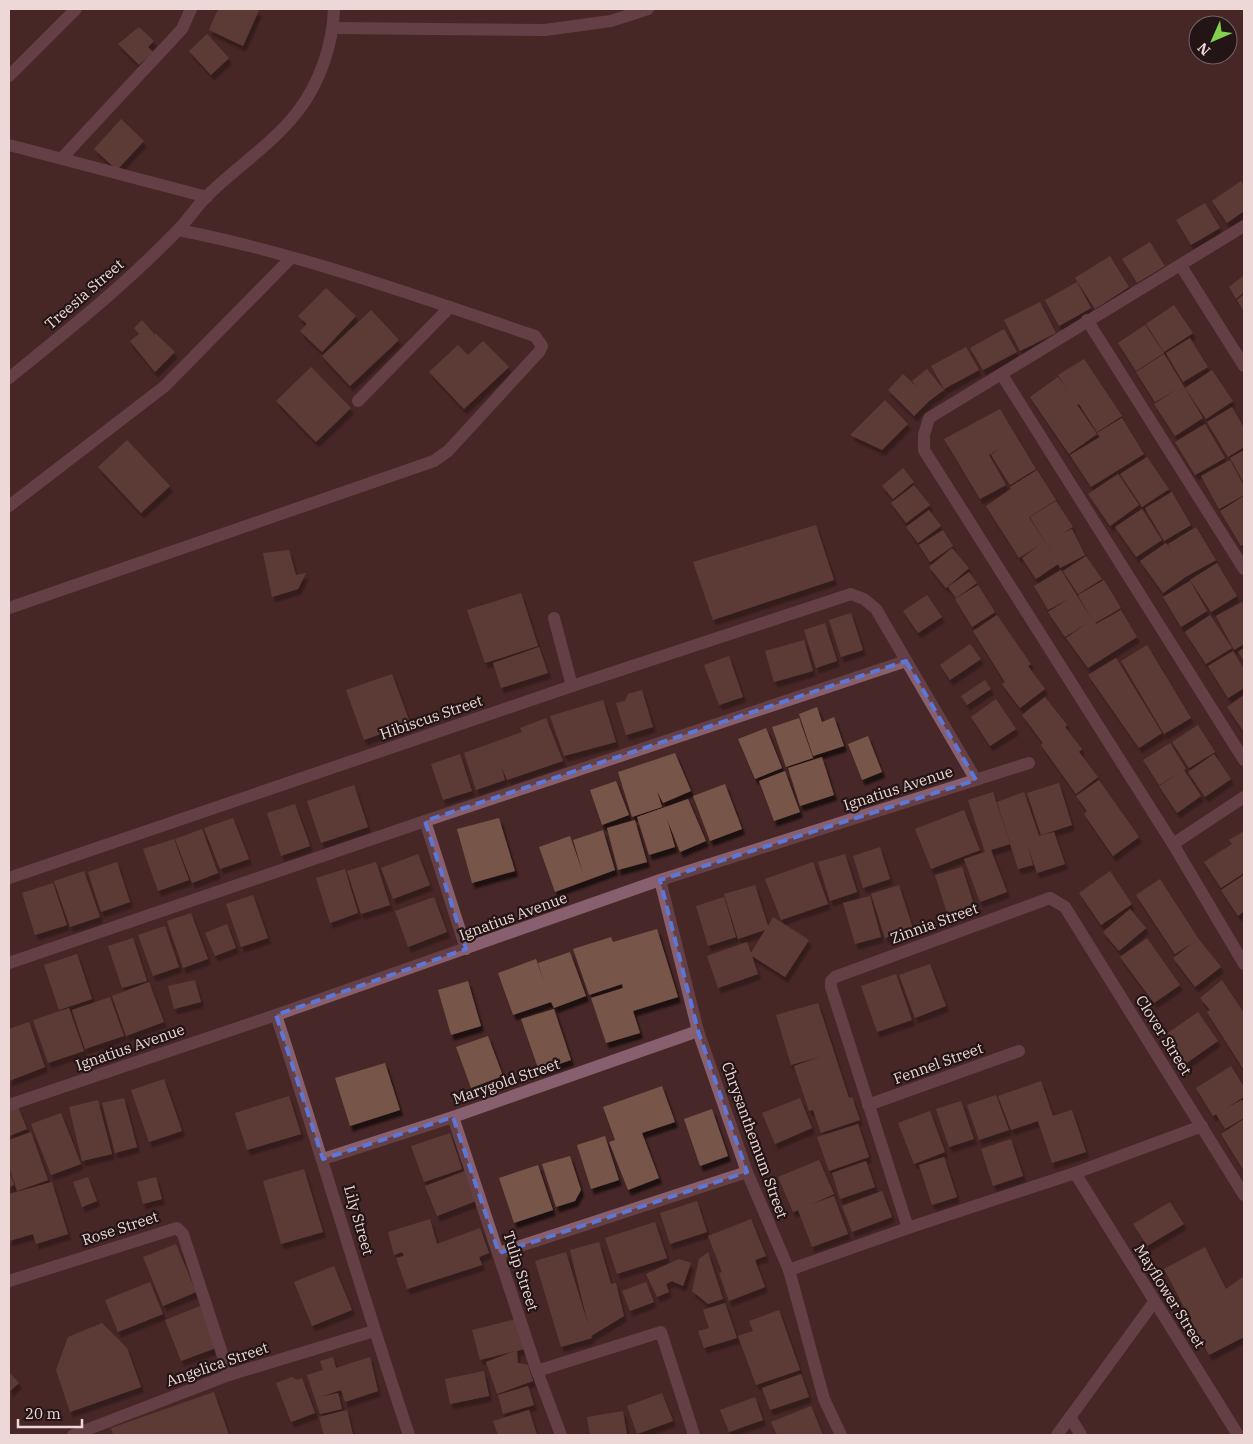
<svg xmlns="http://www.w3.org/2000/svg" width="1253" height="1444" viewBox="0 0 1253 1444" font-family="'IBM Plex Serif',serif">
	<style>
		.building { fill: #775649; filter: url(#shadow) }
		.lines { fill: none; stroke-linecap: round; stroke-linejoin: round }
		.minor { stroke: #885f6e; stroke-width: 12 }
		.marked { fill: none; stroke: #5c77d8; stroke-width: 4; stroke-dasharray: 10 6; stroke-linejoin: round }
		.labels { text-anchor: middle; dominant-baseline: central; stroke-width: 4.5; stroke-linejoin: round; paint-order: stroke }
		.street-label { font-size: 15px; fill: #eed8d7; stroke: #231515 }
	</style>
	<defs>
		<filter id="shadow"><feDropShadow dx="3" dy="5.5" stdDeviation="1" flood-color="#0009"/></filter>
	</defs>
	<rect width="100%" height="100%" fill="#472727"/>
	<g class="building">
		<polygon points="218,9 259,10 243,46 209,30"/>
		<polygon points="139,27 154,41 148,47 153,52 139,65 118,44"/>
		<polygon points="207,34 229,58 211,75 189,51"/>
		<polygon points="121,119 144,141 117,170 94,149"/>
		<polygon points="1241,181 1244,186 1244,211 1227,223 1212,201"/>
		<polygon points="1205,203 1220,228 1191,245 1176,220"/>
		<polygon points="1150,242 1165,266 1137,283 1122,259"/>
		<polygon points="1110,256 1129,287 1095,309 1075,278"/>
		<polygon points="1244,275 1244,292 1236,299 1229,287"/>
		<polygon points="1077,282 1091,308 1059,326 1045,300"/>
		<polygon points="326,288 356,316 322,352 300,331 307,324 298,316"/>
		<polygon points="1244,294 1244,312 1237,300"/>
		<polygon points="1040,302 1056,333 1020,351 1004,320"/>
		<polygon points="1174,305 1193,333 1164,352 1146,324"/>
		<polygon points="371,310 399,340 350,386 322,356"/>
		<polygon points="142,320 155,335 155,333 175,352 155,372 130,341 139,334 134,328"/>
		<polygon points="1145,325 1164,353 1136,371 1118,343"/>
		<polygon points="1004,329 1017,352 983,370 970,348"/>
		<polygon points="1190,338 1208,367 1183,382 1166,353"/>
		<polygon points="483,341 509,367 464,409 429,372 458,345 468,355"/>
		<polygon points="966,347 979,370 944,389 931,366"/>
		<polygon points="1164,354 1203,418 1175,436 1154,404 1179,388 1155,402 1136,372"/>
		<polygon points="1084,359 1122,416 1097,432 1079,404 1077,405 1097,434 1069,454 1030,397 1058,377 1067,389 1058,375"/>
		<polygon points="311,367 351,408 316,442 276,401"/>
		<polygon points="927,369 944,390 929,401 914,416 888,390 903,374 918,388 912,381"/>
		<polygon points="1212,370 1233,401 1206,419 1185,388"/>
		<polygon points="885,400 908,424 882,450 850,435"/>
		<polygon points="1232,407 1244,428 1244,447 1228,457 1207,422"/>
		<polygon points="1000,409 1036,469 1010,485 991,455 1002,447 989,455 1006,485 980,499 944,439"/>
		<polygon points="1122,418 1144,454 1091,487 1070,455 1100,437 1097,433"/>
		<polygon points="1205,424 1225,458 1195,475 1175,442"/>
		<polygon points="127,440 170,486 141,513 98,467"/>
		<polygon points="1244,450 1244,483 1230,458"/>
		<polygon points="1147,457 1169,489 1142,507 1120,474"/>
		<polygon points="1230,460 1244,486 1244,495 1219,509 1201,476"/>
		<polygon points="903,468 914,482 893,499 882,486"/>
		<polygon points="1037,470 1056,500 1029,517 1054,557 1030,517 1056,501 1073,527 1062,534 1072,529 1085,555 1060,568 1058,564 1036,579 1022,558 1041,544 1019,558 986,506 1011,489 1010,487"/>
		<polygon points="1118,474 1139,505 1110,526 1088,494"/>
		<polygon points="914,485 930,505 906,523 891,503"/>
		<polygon points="1172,492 1191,525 1164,541 1145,508"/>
		<polygon points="1244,496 1244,544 1241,546 1220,511"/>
		<polygon points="1142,509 1162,540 1136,557 1115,527"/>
		<polygon points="929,510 941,526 918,543 906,527"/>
		<polygon points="816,525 834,580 713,620 693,562"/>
		<polygon points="1196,527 1216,560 1187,576 1163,593 1140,561 1166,543 1171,550 1168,544"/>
		<polygon points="943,530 953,546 930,562 919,545"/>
		<polygon points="952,548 969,568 946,588 929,567"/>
		<polygon points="289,550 296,575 306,573 298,589 272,597 263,553"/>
		<polygon points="1086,556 1102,579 1078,594 1063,571"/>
		<polygon points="1217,563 1237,596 1211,612 1190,580"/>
		<polygon points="1061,570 1092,620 1078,595 1104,580 1121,608 1095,623 1096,624 1121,610 1137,637 1088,668 1066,638 1089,622 1065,637 1048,612 1070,598 1048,610 1034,586"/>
		<polygon points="969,572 977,583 956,598 948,587"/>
		<polygon points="1190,581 1207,611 1181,627 1163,597"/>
		<polygon points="978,585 995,612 972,627 955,599"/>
		<polygon points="521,593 538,646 485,663 467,610"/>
		<polygon points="927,595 942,617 918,633 903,611"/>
		<polygon points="1242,602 1244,607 1244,644 1234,650 1216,616"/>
		<polygon points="851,613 863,650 841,657 829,620"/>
		<polygon points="997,615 1031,664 1028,666 1045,689 1020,708 1002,684 1005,682 973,631"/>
		<polygon points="1210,615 1232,648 1206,664 1185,632"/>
		<polygon points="825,623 837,661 816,668 804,630"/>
		<polygon points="804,640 813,671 774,682 765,651"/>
		<polygon points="970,644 981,659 950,680 940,665"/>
		<polygon points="1147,645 1191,718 1164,734 1121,661"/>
		<polygon points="539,647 548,673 501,688 493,663"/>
		<polygon points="1244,648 1244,661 1238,652"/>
		<polygon points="1233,651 1244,669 1244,688 1228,698 1208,666"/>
		<polygon points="729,656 743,697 719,705 704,665"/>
		<polygon points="1116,658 1162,733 1139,748 1088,675"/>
		<polygon points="392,674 410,723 364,740 346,690"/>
		<polygon points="985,680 991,689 967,705 961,696"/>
		<polygon points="642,690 653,727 626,735 616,703 625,701 628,694"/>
		<polygon points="1244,695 1244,732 1227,707"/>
		<polygon points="1045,697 1067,725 1065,727 1082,749 1079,752 1098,777 1076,794 1041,745 1043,743 1022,715"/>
		<polygon points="996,699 1016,729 990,746 971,717"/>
		<polygon points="603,700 616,742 564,756 550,716"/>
		<polygon points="817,707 822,722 834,717 844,746 813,756 799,714"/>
		<polygon points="546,718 563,761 507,780 501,766 505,780 476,790 464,753 522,732 520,728"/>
		<polygon points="799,718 813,758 786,767 772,727"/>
		<polygon points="1198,725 1215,752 1189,768 1172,742"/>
		<polygon points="766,728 782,768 755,779 738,739"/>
		<polygon points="868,736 882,772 862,780 848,744"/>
		<polygon points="1170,743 1186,769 1159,785 1143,760"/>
		<polygon points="675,753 691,791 663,803 657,791 662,807 632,817 618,772"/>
		<polygon points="460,754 472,791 443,800 431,764"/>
		<polygon points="1214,754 1231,779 1205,797 1188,772"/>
		<polygon points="822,757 834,795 800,806 788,768"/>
		<polygon points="1184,770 1201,796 1177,813 1159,786"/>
		<polygon points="785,771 800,812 774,821 759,781"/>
		<polygon points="1099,780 1139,837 1113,856 1084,814 1087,811 1076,796"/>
		<polygon points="616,781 629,815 602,825 590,790"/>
		<polygon points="1059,783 1072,825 1041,835 1027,793"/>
		<polygon points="725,784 742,829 710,841 693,796"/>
		<polygon points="354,785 368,827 321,843 307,801"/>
		<polygon points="993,792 1010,844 991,850 1007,892 980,902 964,859 985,852 968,800"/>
		<polygon points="1024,792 1039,836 1054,832 1065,864 1037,873 1027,844 1033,865 1018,869 997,802"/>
		<polygon points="688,799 706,841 680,852 667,819 675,847 649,855 637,817"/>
		<polygon points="295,804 310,846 281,856 267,813"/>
		<polygon points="964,810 980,850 931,869 915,829"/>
		<polygon points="233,818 249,859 220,869 204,828"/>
		<polygon points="499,818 515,871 472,883 457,829"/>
		<polygon points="635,820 647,862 618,870 607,828"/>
		<polygon points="202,829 218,873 192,883 175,839"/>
		<polygon points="603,830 615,870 555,892 539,847 570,836 583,873 573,840"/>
		<polygon points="1244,831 1244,873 1221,888 1204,862 1232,844 1229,840"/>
		<polygon points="174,839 189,880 158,891 143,849"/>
		<polygon points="880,847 890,879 863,888 853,856"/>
		<polygon points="418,854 430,885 393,899 381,868"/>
		<polygon points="845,854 857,892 830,901 818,862"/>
		<polygon points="117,862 130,902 101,912 88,872"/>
		<polygon points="376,862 390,905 361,914 347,871"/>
		<polygon points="813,862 828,904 781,920 765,879"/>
		<polygon points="962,867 974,905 947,913 935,875"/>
		<polygon points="345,869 358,913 330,923 316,878"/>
		<polygon points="84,871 100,917 70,927 54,881"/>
		<polygon points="1110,871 1132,904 1101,925 1079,893"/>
		<polygon points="1244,875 1244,911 1238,916 1221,890"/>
		<polygon points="1160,879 1198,938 1221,967 1195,987 1173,958 1195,941 1175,954 1136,895"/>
		<polygon points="53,883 67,925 35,935 22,893"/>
		<polygon points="755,885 768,926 773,917 809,940 785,977 752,956 758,974 718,988 707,956 747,942 751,953 765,930 738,939 724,894"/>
		<polygon points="899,885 913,929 885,938 871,894"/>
		<polygon points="253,895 268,938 241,947 226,904"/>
		<polygon points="870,896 881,937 855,944 843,903"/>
		<polygon points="434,897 447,932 408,947 395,911"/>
		<polygon points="724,897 736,937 708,946 696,906"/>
		<polygon points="1130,909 1146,928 1119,951 1103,932"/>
		<polygon points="191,913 208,959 183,968 167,921"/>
		<polygon points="227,924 236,948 215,956 205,933"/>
		<polygon points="165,926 179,967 153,976 138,935"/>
		<polygon points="657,929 678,997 633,1011 640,1033 606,1043 591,998 623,988 622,984 589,995 573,949 611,937 613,942"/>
		<polygon points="133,938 147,981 122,988 108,946"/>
		<polygon points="1147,938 1180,985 1154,1003 1120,957"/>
		<polygon points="570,952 586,996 554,1008 551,1002 513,1015 498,973 536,959 544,982 538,963"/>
		<polygon points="77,954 92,999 59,1010 44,965"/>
		<polygon points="930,964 946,1006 915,1018 899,975"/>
		<polygon points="896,974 912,1020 877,1032 861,986"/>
		<polygon points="195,980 201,1002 174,1009 168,986"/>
		<polygon points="1222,980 1244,1013 1244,1070 1207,1012 1210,1010 1200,998"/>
		<polygon points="468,981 481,1026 451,1035 438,990"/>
		<polygon points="149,982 164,1022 126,1036 112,996"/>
		<polygon points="110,997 124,1036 85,1049 72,1010"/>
		<polygon points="818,1003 849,1098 852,1097 860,1120 821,1133 813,1110 809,1111 794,1066 822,1056 791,1065 776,1015"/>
		<polygon points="69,1008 84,1051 48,1063 33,1020"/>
		<polygon points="554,1009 571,1060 539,1071 521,1019"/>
		<polygon points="1198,1012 1218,1041 1185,1064 1165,1035"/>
		<polygon points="29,1022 45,1067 9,1081 9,1029"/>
		<polygon points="488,1036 503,1076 471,1088 456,1047"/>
		<polygon points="385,1063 400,1110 350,1126 335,1078"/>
		<polygon points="1231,1066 1244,1087 1244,1097 1226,1108 1242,1100 1244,1104 1244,1118 1225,1129 1216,1114 1213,1116 1196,1088"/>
		<polygon points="164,1079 182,1131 149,1142 131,1090"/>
		<polygon points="1041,1081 1053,1116 1072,1110 1086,1152 1052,1163 1038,1121 1011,1130 998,1096"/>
		<polygon points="662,1086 675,1122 642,1133 659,1178 628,1190 609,1142 615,1140 603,1107"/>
		<polygon points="996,1095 1009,1130 979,1140 967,1105"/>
		<polygon points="289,1096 301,1134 247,1150 235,1113"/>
		<polygon points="124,1098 137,1147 115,1153 102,1103"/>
		<polygon points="800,1098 812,1128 775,1144 762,1113"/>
		<polygon points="98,1100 112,1154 82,1161 69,1107"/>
		<polygon points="961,1101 974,1139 949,1147 936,1109"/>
		<polygon points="18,1107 27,1129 9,1136 9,1111"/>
		<polygon points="712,1109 728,1156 700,1166 684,1119"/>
		<polygon points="930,1111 945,1152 914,1164 898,1123"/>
		<polygon points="61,1113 81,1164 51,1175 31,1124"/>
		<polygon points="1244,1119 1244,1171 1221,1134"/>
		<polygon points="858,1124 869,1157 829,1171 817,1137"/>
		<polygon points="31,1132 48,1180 17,1191 9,1167 9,1140"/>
		<polygon points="450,1133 462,1169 424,1182 411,1146"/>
		<polygon points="605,1136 619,1180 591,1189 577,1145"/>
		<polygon points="1011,1139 1023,1176 993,1186 981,1149"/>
		<polygon points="570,1156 581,1190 575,1201 556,1207 542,1164"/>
		<polygon points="944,1157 957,1197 932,1205 919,1165"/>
		<polygon points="819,1160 834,1194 810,1205 834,1196 848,1234 812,1247 798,1210 793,1212 778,1177"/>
		<polygon points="866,1161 875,1187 840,1199 832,1173"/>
		<polygon points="538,1165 553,1210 514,1223 499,1178"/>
		<polygon points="304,1169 323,1232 281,1244 263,1181"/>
		<polygon points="9,1171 14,1185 9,1187"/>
		<polygon points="465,1171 476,1201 437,1216 425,1186"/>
		<polygon points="88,1177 97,1201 82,1207 73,1182"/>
		<polygon points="156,1177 162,1199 143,1204 137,1182"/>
		<polygon points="52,1182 68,1234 36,1244 33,1234 9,1241 9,1194"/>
		<polygon points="882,1191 892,1217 852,1232 842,1206"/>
		<polygon points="697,1201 707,1232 670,1244 660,1213"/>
		<polygon points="1170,1202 1184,1224 1147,1246 1133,1224"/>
		<polygon points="430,1219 437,1244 480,1228 489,1253 479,1257 482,1265 407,1289 396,1258 404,1256 402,1252 394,1255 388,1232"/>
		<polygon points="751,1219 766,1256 755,1260 765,1287 729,1301 719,1273 722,1272 708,1236"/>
		<polygon points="655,1222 667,1258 617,1274 605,1238"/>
		<polygon points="599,1242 611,1284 616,1283 624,1316 591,1336 592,1338 561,1347 535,1261 566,1252 589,1328 570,1250"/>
		<polygon points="176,1244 196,1292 163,1306 143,1257"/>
		<polygon points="1205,1247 1226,1289 1244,1276 1244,1337 1209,1355 1164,1269"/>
		<polygon points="708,1252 723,1299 708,1304 692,1291 699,1259"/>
		<polygon points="679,1259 691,1263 683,1286 672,1281 666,1284 669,1292 657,1297 646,1274"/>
		<polygon points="334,1266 352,1310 312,1326 294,1282"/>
		<polygon points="150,1282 163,1314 118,1332 105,1300"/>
		<polygon points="646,1282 654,1302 630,1311 622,1291"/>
		<polygon points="725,1303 737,1338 704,1348 698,1331 709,1328 703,1310"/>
		<polygon points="200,1306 216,1348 181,1361 165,1320"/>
		<polygon points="779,1310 800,1370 756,1385 738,1336 753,1331 749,1321"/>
		<polygon points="516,1319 524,1349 517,1351 518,1363 528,1365 533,1381 497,1394 486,1362 515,1351 480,1360 472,1330"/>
		<polygon points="102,1323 127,1348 141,1387 70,1412 56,1370 68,1337"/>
		<polygon points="333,1357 336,1368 370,1357 378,1391 345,1402 341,1390 320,1397 338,1393 342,1409 320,1414 307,1375 323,1370 320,1361"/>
		<polygon points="484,1371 489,1396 450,1404 445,1379"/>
		<polygon points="9,1372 19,1383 9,1392"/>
		<polygon points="801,1374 809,1397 770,1410 762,1388"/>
		<polygon points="292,1377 297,1380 302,1378 315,1413 291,1422 276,1383"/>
		<polygon points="528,1386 534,1405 503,1414 498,1395"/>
		<polygon points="214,1392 229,1435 113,1435 111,1428"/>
		<polygon points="662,1393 673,1421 637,1434 627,1406"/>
		<polygon points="755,1397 763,1420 729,1432 720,1410"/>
		<polygon points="811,1406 823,1435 777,1435 771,1422"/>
		<polygon points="347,1410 353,1435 324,1435 319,1417"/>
		<polygon points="529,1410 537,1435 498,1435 493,1421"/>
		<polygon points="623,1411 627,1435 590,1435 587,1417"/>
	</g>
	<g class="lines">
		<g class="minor">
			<polyline points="334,28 545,30 611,21 648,9"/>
			<polyline points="9,76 76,9"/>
			<polyline points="9,145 207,197"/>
			<polyline points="62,158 182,29 191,9"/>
			<polyline points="1244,226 929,418 924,435 924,450 1173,844 1244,964"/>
			<polyline points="1181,266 1244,366"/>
			<polyline points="1087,320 1244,569"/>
			<polyline points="1002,375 1244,760"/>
			<path d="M9,378C67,331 125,285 177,231C188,220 196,207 207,196C236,167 273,144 298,111C320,83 333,43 334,9"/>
			<polyline points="358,401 450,307"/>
			<polyline points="9,506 165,386 291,258"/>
			<path d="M9,608L434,461L448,451L539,352L542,346L535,336C420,297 298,253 178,230"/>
			<polyline points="554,618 572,686"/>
			<polyline points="425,821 466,949"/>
			<polyline points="1173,844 1244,797"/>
			<polyline points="9,878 572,686 851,594 864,599 876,609 976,780"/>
			<polyline points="660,880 698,1031 747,1172 789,1270 824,1399 841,1435"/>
			<polyline points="9,963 425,821 906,661"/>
			<path d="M276,1015C322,1155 362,1296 409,1435"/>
			<polyline points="9,1105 276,1015 660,880 1029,763"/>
			<polyline points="868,1105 1019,1051"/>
			<polyline points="453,1117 537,1371 561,1435"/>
			<polyline points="323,1159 453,1117 698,1031"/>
			<polyline points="1075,1173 1238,1435"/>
			<polyline points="908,1228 831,987 831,981 835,977 1050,898 1065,907 1244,1195"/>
			<polyline points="499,1253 747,1172"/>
			<polyline points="789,1270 908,1228 1075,1173 1202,1126"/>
			<polyline points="9,1281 177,1228 183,1234 229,1375"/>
			<polyline points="537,1371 661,1332 694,1435"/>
			<polyline points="1070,1417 1081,1435"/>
			<polyline points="73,1435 229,1375 374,1331"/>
			<polyline points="1057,1435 1154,1302"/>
		</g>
	</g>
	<path d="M0 0H1253V1444H0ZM906,661L976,780L660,880L698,1031L747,1172L499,1253L453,1117L323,1159L276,1015L466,949L425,821Z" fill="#472727" fill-opacity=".55" fill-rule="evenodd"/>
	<path class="marked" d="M906,661L976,780L660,880L698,1031L747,1172L499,1253L453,1117L323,1159L276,1015L466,949L425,821Z"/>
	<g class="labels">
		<g class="street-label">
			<text transform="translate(84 294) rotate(-41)">Treesia Street</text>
			<text transform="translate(431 717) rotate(-19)">Hibiscus Street</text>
			<text transform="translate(898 788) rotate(-18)">Ignatius Avenue</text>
			<text transform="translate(513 916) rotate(-20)">Ignatius Avenue</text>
			<text transform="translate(934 923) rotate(-20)">Zinnia Street</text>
			<text transform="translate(1164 1035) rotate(58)">Clover Street</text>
			<text transform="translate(130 1047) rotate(-19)">Ignatius Avenue</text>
			<text transform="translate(938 1063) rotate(-20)">Fennel Street</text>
			<text transform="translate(506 1081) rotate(-19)">Marygold Street</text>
			<text transform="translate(755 1140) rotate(70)">Chrysanthemum Street</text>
			<text transform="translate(359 1220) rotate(74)">Lily Street</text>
			<text transform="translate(120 1228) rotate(-18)">Rose Street</text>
			<text transform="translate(521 1271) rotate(72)">Tulip Street</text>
			<text transform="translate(1170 1296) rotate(58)">Mayflower Street</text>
			<text transform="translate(217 1364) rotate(-19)">Angelica Street</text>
		</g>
	</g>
	<rect width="1253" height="1444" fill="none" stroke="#eed8d7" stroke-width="20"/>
	<g transform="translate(1213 40) rotate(225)"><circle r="24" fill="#231515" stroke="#746363"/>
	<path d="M0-4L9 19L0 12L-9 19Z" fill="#81d050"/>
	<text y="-8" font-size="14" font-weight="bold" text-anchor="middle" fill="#eed8d7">N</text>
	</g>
	<path d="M18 1419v8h64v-8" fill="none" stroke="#eed8d7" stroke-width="2.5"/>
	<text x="25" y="1419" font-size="15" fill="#eed8d7" stroke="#231515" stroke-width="4" paint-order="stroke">20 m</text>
</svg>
